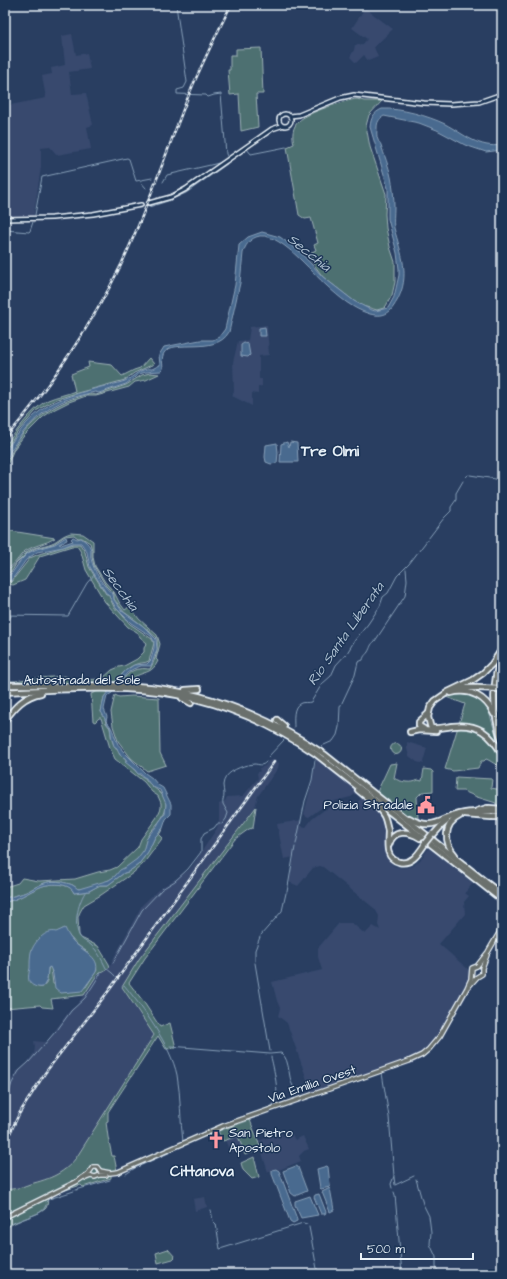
<svg xmlns="http://www.w3.org/2000/svg" width="507" height="1279" viewBox="0 0 507 1279" font-family="'Architects Daughter',sans-serif">
	<style>
		.built { fill: #37496e }
		.green { fill: #4e7071; stroke: #9bb0b4; fill-rule: evenodd }
		.water { fill: #486a8f; stroke: #88a0b9 }
		.lines { fill: none; stroke-linecap: round; stroke-linejoin: round }
		.stream { stroke: #88a0b9; stroke-width: 1 }
		.secondary-tunnel { stroke: #465978; stroke-width: 3; stroke-dasharray: 3 1.5; stroke-linecap: butt }
		.secondary-casing { stroke: #e8f1f8; stroke-width: 6 }
		.primary-casing { stroke: #e8f1f8; stroke-width: 6 }
		.highway-casing { stroke: #e8f1f8; stroke-width: 8 }
		.secondary { stroke: #1d3557; stroke-width: 3 }
		.primary { stroke: #6b706d; stroke-width: 3.5 }
		.highway { stroke: #6b706d; stroke-width: 4.5 }
		.rail-casing { stroke: #e8f1f8; stroke-width: 2.5 }
		.rail { stroke: #1d3557; stroke-width: 1; stroke-dasharray: 3; stroke-linecap: butt }
		.highway-bridge-casing { stroke: #e8f1f8; stroke-width: 8; stroke-linecap: butt }
		.highway-bridge { stroke: #6b706d; stroke-width: 4.5 }
		.labels { text-anchor: middle; dominant-baseline: central; stroke-width: 3; stroke-linejoin: round; paint-order: stroke }
		.street-label { font-size: 13px; fill: #e8f1f8; stroke: #1d3557 }
		.poi-label { font-size: 13px; fill: #e8f1f8; stroke: #1d3557; text-anchor: end }
		.water-label { font-size: 14px; font-style: italic; fill: #b0c2d3; stroke: #1d3557 }
		.quarter-label { font-size: 15px; font-weight: bold; fill: #e8f1f8; stroke: #1d3557 }
	</style>
	<rect width="100%" height="100%" fill="#293e61"/>
	<filter id="ink" filterUnits="userSpaceOnUse"><feTurbulence type="fractalNoise" baseFrequency=".025" numOctaves="2"/><feDisplacementMap in="SourceGraphic" scale="8" xChannelSelector="R" yChannelSelector="G"/><feConvolveMatrix kernelMatrix="1 2 1 2 8 2 1 2 1" color-interpolation-filters="sRGB"/></filter>
	<g filter="url(#ink)">
		<g class="built">
			<polygon points="365,8 393,29 374,47 378,57 368,61 364,55 356,63 350,57 354,50 355,45 363,44 367,39 352,28"/>
			<polygon points="72,34 76,55 87,53 90,69 69,72 72,94 86,93 93,125 87,127 91,149 57,155 50,147 41,148 41,167 34,214 30,220 13,221 5,223 5,106 46,98 42,76 52,74 51,68 65,65 62,36"/>
			<polygon points="267,325 269,355 259,356 259,379 262,379 262,386 258,387 258,394 252,393 252,406 232,396 234,391 233,362 238,341 248,340 250,327"/>
			<polygon points="407,742 427,748 423,762 424,764 417,762 409,756 407,749"/>
			<polygon points="318,759 358,792 351,797 335,801 324,806 309,817 306,816 304,814 312,782 316,760"/>
			<polygon points="273,760 279,763 278,768 258,796 255,807 130,973 123,990 154,1035 78,1155 69,1166 63,1172 50,1179 16,1188 5,1189 5,1102 8,1094 10,1082 16,1072 27,1063 34,1053 35,1048 34,1041 43,1042 47,1041 71,1009 77,1005 97,975 110,967 112,961 142,905 158,890 189,870 193,865 217,828 219,820 219,804 225,801 227,797 243,796 258,778 257,773 260,771 259,768 265,766 268,761"/>
			<polygon points="363,796 380,813 384,820 386,832 385,853 387,858 394,866 403,868 413,866 420,860 429,848 473,883 465,893 469,896 464,902 465,914 439,944 469,970 476,981 437,1045 421,1059 414,1063 381,1074 381,1071 312,1094 287,1023 278,1016 280,1008 277,1001 272,982 322,970 318,957 318,948 339,923 352,923 365,934 373,926 380,930 378,925 379,916 375,909 323,867 320,866 313,868 298,886 289,882 294,857 284,859 277,824 302,820 301,826 306,827 312,819 324,810 331,807 346,806 357,803"/>
			<polygon points="290,1131 295,1140 303,1136 309,1149 304,1151 299,1156 301,1161 279,1170 277,1168 268,1172 258,1141 281,1133 283,1136"/>
			<polygon points="238,1135 244,1150 230,1152 225,1140"/>
			<polygon points="205,1197 207,1207 195,1211 193,1199"/>
		</g>
		<g class="green">
			<polygon points="261,48 263,94 256,94 258,127 241,131 239,94 230,95 228,70 230,70 230,55 236,55 236,49"/>
			<path d="M357,99L364,101H382L369,115L366,126L370,147L386,194L385,214L386,228L390,247L395,262V282L392,295L386,306L384,308L377,310L359,305L323,277L309,258L312,255V252L316,250L314,245L318,243L311,218L305,219L299,215L287,147L294,144C292,136 292,127 299,121C306,113 346,100 357,99Z"/>
			<path d="M149,358L154,364L134,373L125,380L70,395L57,399L46,405L36,411L19,430L5,451V446C17,431 31,409 48,400C57,396 66,395 75,391L71,374L89,367L88,362L112,365L122,376L134,370L140,368Z"/>
			<path d="M150,373L159,374L146,380L135,382L129,387L96,396H86L69,402L55,409L43,417L23,437L14,449L5,470C5,465 7,460 10,456C22,427 49,406 78,397C84,395 90,393 96,395L126,385L142,375Z"/>
			<path d="M5,530L55,538C46,544 34,545 25,551C18,557 15,566 6,569L5,568Z"/>
			<path d="M71,533L83,534L93,541V557L95,566L105,582L114,592L119,602L125,610L129,607L134,612L139,619L157,635L160,644L156,659L158,661C152,673 147,671 136,676C133,677 131,680 129,683L121,682C126,676 131,669 140,669C143,668 147,669 150,669C156,658 158,651 157,638L142,625L124,612L114,599V594L106,586L94,566L92,557V550L90,543L82,538H78L74,535L65,536L53,544L36,548L27,553L16,564L12,571L6,574L5,573V569L7,570C15,568 18,558 25,553C34,546 42,547 52,543C59,540 62,535 71,533Z"/>
			<path d="M73,544H80L85,552L89,567L106,594H108L115,609H117L130,624L152,639L154,643L149,661C144,664 139,662 134,665C125,669 121,676 115,682L5,683V681H16L26,679L65,676L77,680L102,679L112,670L119,667L124,666L137,659L144,652V648L147,643L140,637L137,632L128,627L105,602L86,570L81,552L77,546H72L40,556L25,580L13,585L5,583V580L11,582L30,558L39,554Z"/>
			<path d="M98,691H109L104,697L101,712L104,715L106,723L110,728C111,733 111,742 115,746C117,750 118,751 120,755L125,758L127,761L126,762C134,768 136,774 145,778C150,788 164,791 166,803C167,815 158,823 151,831C145,838 146,846 142,854C137,861 130,865 123,869C119,871 117,875 114,877C104,884 90,887 79,889C77,889 76,887 74,886C72,884 65,883 62,882C49,880 43,883 32,889C24,894 14,896 5,898V887L18,883L22,878L39,881L75,879L98,872L110,870L117,867L138,847L141,839L157,817L161,808V803L158,796L152,792L144,782L115,759L110,748L101,718H99L95,722L93,721L91,694Z"/>
			<path d="M458,693C489,696 488,710 496,735C500,746 502,753 502,765C495,766 492,761 486,759L484,761H481L478,768L453,771L445,769L465,704L446,697Z"/>
			<polygon points="115,695 119,697 132,696 159,698 160,753 166,765 147,771 131,758 118,741 113,726 111,712"/>
			<circle cx="396" cy="749" r="5.5"/>
			<path d="M397,763L394,778C399,782 413,784 418,780L422,781L424,769L431,770L433,772V791L422,792L417,797L418,819C403,818 388,802 377,792L390,764Z"/>
			<polygon points="456,777 492,779 491,788 502,790 502,807 496,805 496,803 477,797 463,791 455,791"/>
			<path d="M256,807L253,828L249,829L235,839L145,958L129,983L143,1001L160,1027L170,1023L176,1048L166,1049L158,1036L108,1112V1121L106,1122L108,1137L112,1156H114L117,1171L111,1172V1178L83,1187L81,1185L47,1196C48,1199 48,1205 46,1208C42,1214 13,1221 5,1229V1189C14,1190 22,1187 30,1184C50,1179 66,1173 78,1155L154,1035L122,987L139,959Z"/>
			<path d="M163,828L159,835L162,838L161,840L143,864L133,873L101,895L84,905L80,912L78,917L79,935L81,938L98,946L109,964L110,967L97,975L84,995L51,999L53,1008L42,1007L40,1005L5,1008V902C18,900 28,892 40,887C49,883 70,882 74,893L89,891L100,885H108L124,873L128,872L138,865L148,852L155,837ZM63,929L76,944L86,951L97,970L86,987L53,984L51,968L49,967C47,971 48,976 47,980C44,994 33,985 29,978V975L61,930Z"/>
			<polygon points="250,1120 261,1149 245,1155 238,1136 223,1141 218,1131"/>
			<polygon points="254,1157 259,1177 252,1179 243,1170 241,1163"/>
			<polygon points="168,1249 175,1257 173,1259 158,1263 156,1253"/>
		</g>
		<g class="water">
			<path d="M382,109C401,108 428,116 445,124C464,134 479,149 502,145V150L486,152L465,145L437,130L419,123L384,116C379,119 377,122 377,128C377,132 376,137 378,140C380,145 379,140 381,145C384,155 389,166 391,177C393,187 394,197 394,207C394,214 393,221 394,228C401,254 411,275 397,301C395,304 393,308 390,311C384,316 378,316 370,314C353,309 340,298 327,286C313,274 277,228 256,237C249,240 245,246 243,253L240,283L229,332C216,356 173,338 164,353C161,358 163,364 163,369L161,371L146,372L139,374L126,384L99,393L95,392C86,394 76,396 68,399C45,408 25,426 13,447C9,452 8,458 5,463C5,451 11,443 18,434C41,402 65,397 101,387C108,385 117,384 125,381C134,377 141,367 152,369L160,365L159,355L164,347L200,340H213L219,337L225,329L235,285L239,245L248,237L262,232L280,237L299,251L323,277L354,301L369,309L375,311L388,308L394,297L399,275V269L397,253L388,219V188L370,127C371,118 373,113 382,109Z"/>
			<polygon points="265,327 266,336 259,336 259,328"/>
			<polygon points="244,343 248,344 250,355 248,357 241,356 241,345"/>
			<polygon points="287,442 289,447 290,442 297,443 298,462 280,462 281,444"/>
			<polygon points="277,443 278,453 277,463 271,464 266,462 265,457 266,445"/>
			<path d="M66,537L67,540L59,544L61,545L73,541L71,539L73,537L77,539L81,538C85,541 88,543 90,547C92,551 90,555 91,559C94,571 103,587 113,594L114,600L122,611L143,626L156,639L157,649L151,666H141L133,669L127,673L112,693L107,696L104,709L107,717L106,721C113,727 113,734 117,742C118,746 121,746 122,750L145,773L152,778L158,785L163,788L171,804V814L166,819L163,828L155,837L148,852L138,865L128,872L124,873L108,885H100L89,891L74,893C70,882 49,883 40,887C28,892 18,900 5,902V898C14,896 24,894 32,889C43,883 49,880 62,882C65,883 72,884 74,886C76,887 77,889 79,889L109,880L115,876L120,870L126,867L137,859L143,851L147,837L157,826L159,822L165,814L166,804L160,790C153,788 149,784 146,778L142,776V774H138L135,770L125,762L127,761L125,758L120,755L117,748L114,746L112,739L110,727C105,722 105,717 101,712L104,697L125,671L134,665L147,664L151,660L154,648V641L151,636L131,623L116,608L108,594L106,593L90,567L87,552L81,543H73L63,547L37,552L26,560L11,581L5,579V575L6,576L12,573L21,560L28,553L37,549L55,544Z"/>
			<path d="M65,928C67,932 69,937 73,941C81,951 101,956 96,972L82,991L61,993L55,988L53,974L50,967L48,968L47,980L43,987C38,988 31,986 29,981C28,977 29,972 30,968C30,963 30,957 31,952C34,942 46,929 56,932Z"/>
			<polygon points="296,1166 298,1167 307,1191 295,1196 291,1193 283,1171"/>
			<polygon points="327,1166 328,1167 330,1185 330,1187 321,1189 320,1188 317,1169"/>
			<polygon points="276,1169 279,1171 297,1219 297,1221 293,1223 290,1221 272,1174 272,1170"/>
			<polygon points="330,1188 334,1210 330,1212 322,1192"/>
			<polygon points="319,1194 326,1212 325,1214 321,1214 314,1197 315,1195"/>
			<polygon points="310,1196 318,1215 301,1218 295,1205 295,1201"/>
		</g>
		<g class="lines">
			<g class="stream">
				<polyline points="176,5 187,82 184,88 177,90 177,94 206,95 208,97 214,95 221,94 226,154 228,158"/>
				<polyline points="240,149 270,128"/>
				<polyline points="246,149 247,149 251,154 286,147"/>
				<polyline points="140,181 146,188"/>
				<polyline points="163,182 167,175 219,163 241,149"/>
				<polyline points="149,207 168,201 186,193 227,164"/>
				<polyline points="35,215 42,177 127,158 129,159 136,181 152,178"/>
				<polyline points="5,230 29,232 30,231 33,222"/>
				<polyline points="470,475 502,480"/>
				<polyline points="466,477 468,475"/>
				<polyline points="5,615 68,616 87,583 95,574"/>
				<polyline points="5,628 11,616"/>
				<path d="M294,727C294,720 292,706 301,703C303,702 308,703 311,702L322,684L331,676L336,665L347,653L355,640L368,624L380,606L383,597L388,593L397,576L409,564L444,518L451,511V507L456,500V493L463,481"/>
				<path d="M324,745L333,741L337,735L339,727L340,707L355,675L358,662L363,660C364,655 366,655 368,652C371,647 370,645 375,641L405,596L407,580L406,569"/>
				<polyline points="321,747 322,746"/>
				<polyline points="268,757 284,740"/>
				<path d="M249,765C250,765 252,764 254,764C259,764 262,767 266,762"/>
				<path d="M222,824L226,819L228,813L223,804C222,800 224,798 224,794C224,791 223,788 223,785C224,773 237,768 247,765"/>
				<polyline points="296,844 305,801 312,780 315,760"/>
				<path d="M86,891C79,900 73,923 79,935C81,940 87,942 91,945C98,951 102,960 106,968C109,971 113,973 115,976"/>
				<polyline points="287,892 295,847"/>
				<polyline points="261,935 282,911 286,893"/>
				<polyline points="255,961 255,950 260,937"/>
				<polyline points="113,963 142,910 162,889 175,881 188,869 201,852 201,839 204,833 214,828 217,824 220,824"/>
				<polyline points="255,963 270,1051"/>
				<path d="M124,985C143,1008 171,1046 177,1075C181,1097 180,1120 183,1142"/>
				<polyline points="58,1029 71,1011 85,998 101,973"/>
				<path d="M170,1046L270,1054L281,1053C292,1060 286,1082 297,1092"/>
				<polyline points="382,1073 389,1117 394,1176 391,1184 392,1188"/>
				<polyline points="5,1105 12,1083 19,1071 29,1062 56,1031"/>
				<path d="M244,1116C252,1114 269,1109 274,1104C281,1097 273,1066 271,1057"/>
				<polyline points="201,1134 223,1124 241,1117"/>
				<polyline points="126,1174 135,1168 173,1151"/>
				<polyline points="394,1177 395,1185 414,1176"/>
				<polyline points="416,1179 423,1204 429,1216 431,1232 430,1244 436,1257 436,1267 439,1274"/>
				<polyline points="76,1190 110,1180"/>
				<polyline points="394,1192 395,1195 402,1274"/>
				<polyline points="46,1202 49,1199 74,1191"/>
				<polyline points="211,1210 213,1221 216,1224 220,1249 303,1223 307,1224"/>
				<polyline points="5,1227 8,1225 39,1213 44,1209 46,1205"/>
				<polyline points="309,1227 318,1274"/>
			</g>
			<polyline class="secondary-tunnel" points="141,205 149,203"/>
			<g class="secondary-casing">
				<g id="secondary">
					<circle cx="285" cy="120" r="6"/>
					<polyline points="290,116 299,115 340,98 354,95 424,103 451,104 479,102 502,94"/>
					<polyline points="149,203 171,197 186,189 272,129 281,126"/>
					<polyline points="5,219 52,218 93,214 141,205"/>
				</g>
			</g>
			<g class="primary-casing">
				<g id="primary">
					<polyline points="469,986 477,977 482,974 482,968 487,955"/>
					<polyline points="100,1171 110,1173 118,1172 223,1126 409,1061 422,1055 429,1049 440,1036 467,988 471,979 472,968 477,966 488,952 502,928"/>
					<polyline points="86,1178 91,1176 95,1177 100,1175 106,1175"/>
					<polyline points="5,1217 76,1182 88,1174 93,1167 97,1167 100,1171"/>
				</g>
			</g>
			<g class="highway-casing">
				<g id="highway">
					<path d="M502,649L492,664L483,673L473,680L448,692L435,701L430,708L428,717L430,725L431,728C439,729 446,727 453,726C478,723 490,733 502,754"/>
					<path d="M502,653C492,681 492,712 502,741"/>
					<polyline points="498,674 502,668"/>
					<polyline points="5,685 51,685"/>
					<path d="M47,687C77,686 106,684 135,686C204,690 267,716 324,754L502,895"/>
					<polyline points="459,688 478,688"/>
					<polyline points="185,690 199,689"/>
					<path d="M5,692C45,690 86,687 126,689C195,692 259,715 316,754L502,900"/>
					<path d="M451,693C470,688 486,697 494,714"/>
					<polyline points="182,698 191,703"/>
					<path d="M5,720C15,707 24,696 41,693"/>
					<polyline points="277,720 284,726"/>
					<polyline points="424,729 419,726 419,722 428,714"/>
					<polyline points="410,732 419,730 436,731"/>
					<path d="M358,790C366,797 378,805 384,816C386,820 387,826 388,831C388,842 384,858 399,862C412,865 419,853 425,844"/>
					<polyline points="489,808 502,809"/>
					<polyline points="477,811 487,808"/>
					<polyline points="493,812 502,812"/>
					<polyline points="465,815 491,817"/>
					<polyline points="493,817 502,817"/>
					<path d="M409,818C432,832 440,819 460,814C470,811 481,812 491,812"/>
					<polyline points="433,835 441,826 447,821"/>
					<path d="M389,845C393,829 409,831 420,838"/>
					<path d="M455,855C444,843 443,824 460,816"/>
				</g>
			</g>
			<use href="#secondary" class="secondary"/>
			<use href="#primary" class="primary"/>
			<use href="#highway" class="highway"/>
			<g class="rail-casing">
				<g id="rail">
					<path d="M5,439C50,386 90,328 121,265C146,212 165,156 186,102C199,69 215,37 231,5"/>
					<polyline points="5,1144 19,1114 45,1073 110,989 274,762"/>
				</g>
			</g>
			<use href="#rail" class="rail"/>
			<g class="highway-bridge-casing">
				<g id="highway-bridge">
					<polyline points="478,688 502,689"/>
					<polyline points="424,844 432,834"/>
				</g>
			</g>
			<use href="#highway-bridge" class="highway-bridge"/>
		</g>
	</g>
	<defs>
		<g id="civic-bare" transform="scale(1.38)"><path d="M-.6-6.5H3V-4.5H.6V-3L4-1V1h2V6H-6V1h2V-1L-.6-3ZM-1.2 2.5V6h2.4V2.5Z" fill="#ff9aa2" stroke="#1d3557" stroke-width="2.5" paint-order="stroke"/></g>
		<g id="church-bare" transform="scale(1.38)"><path d="M-1.2-6h2.4v3.5h3.3v2.4h-3.3V6h-2.4V-.1h-3.3v-2.4h3.3Z" fill="#ff9aa2" stroke="#1d3557" stroke-width="2.5" paint-order="stroke"/></g>
	</defs>
	<g fill-rule="evenodd">
		<use href="#civic-bare" x="426" y="805"/>
		<use href="#church-bare" x="216" y="1140"/>
	</g>
	<g class="labels">
		<g class="street-label">
			<text x="82" y="680">Autostrada del Sole</text>
			<text transform="translate(312 1084) rotate(-19)">Via Emilia Ovest</text>
		</g>
		<g class="poi-label">
			<text x="413" y="805">Polizia Stradale</text>
			<text x="229" y="1133" text-anchor="start">San Pietro<tspan x="229" dy="15">Apostolo</tspan></text>
		</g>
		<g class="water-label">
			<text transform="translate(309 253) rotate(39)">Secchia</text>
			<text transform="translate(120 589) rotate(54)">Secchia</text>
			<text transform="translate(346 634) rotate(-55)">Rio Santa Liberata</text>
		</g>
		<g class="quarter-label">
			<text x="330" y="451">Tre Olmi</text>
			<text x="202" y="1171">Cittanova</text>
		</g>
	</g>
	<rect width="507" height="1279" fill="none" stroke="#1d3557" stroke-width="20"/>
	<rect x="10" y="10" width="487" height="1259" fill="none" stroke="#e8f1f8" stroke-width="1.5" filter="url(#ink)"/>
	<path d="M361 1253v6h112v-6" fill="none" stroke="#e8f1f8" stroke-width="2"/>
	<text x="367" y="1253" font-size="12" fill="#e8f1f8" stroke="#1d3557" stroke-width="3" paint-order="stroke">500 m</text>
</svg>
